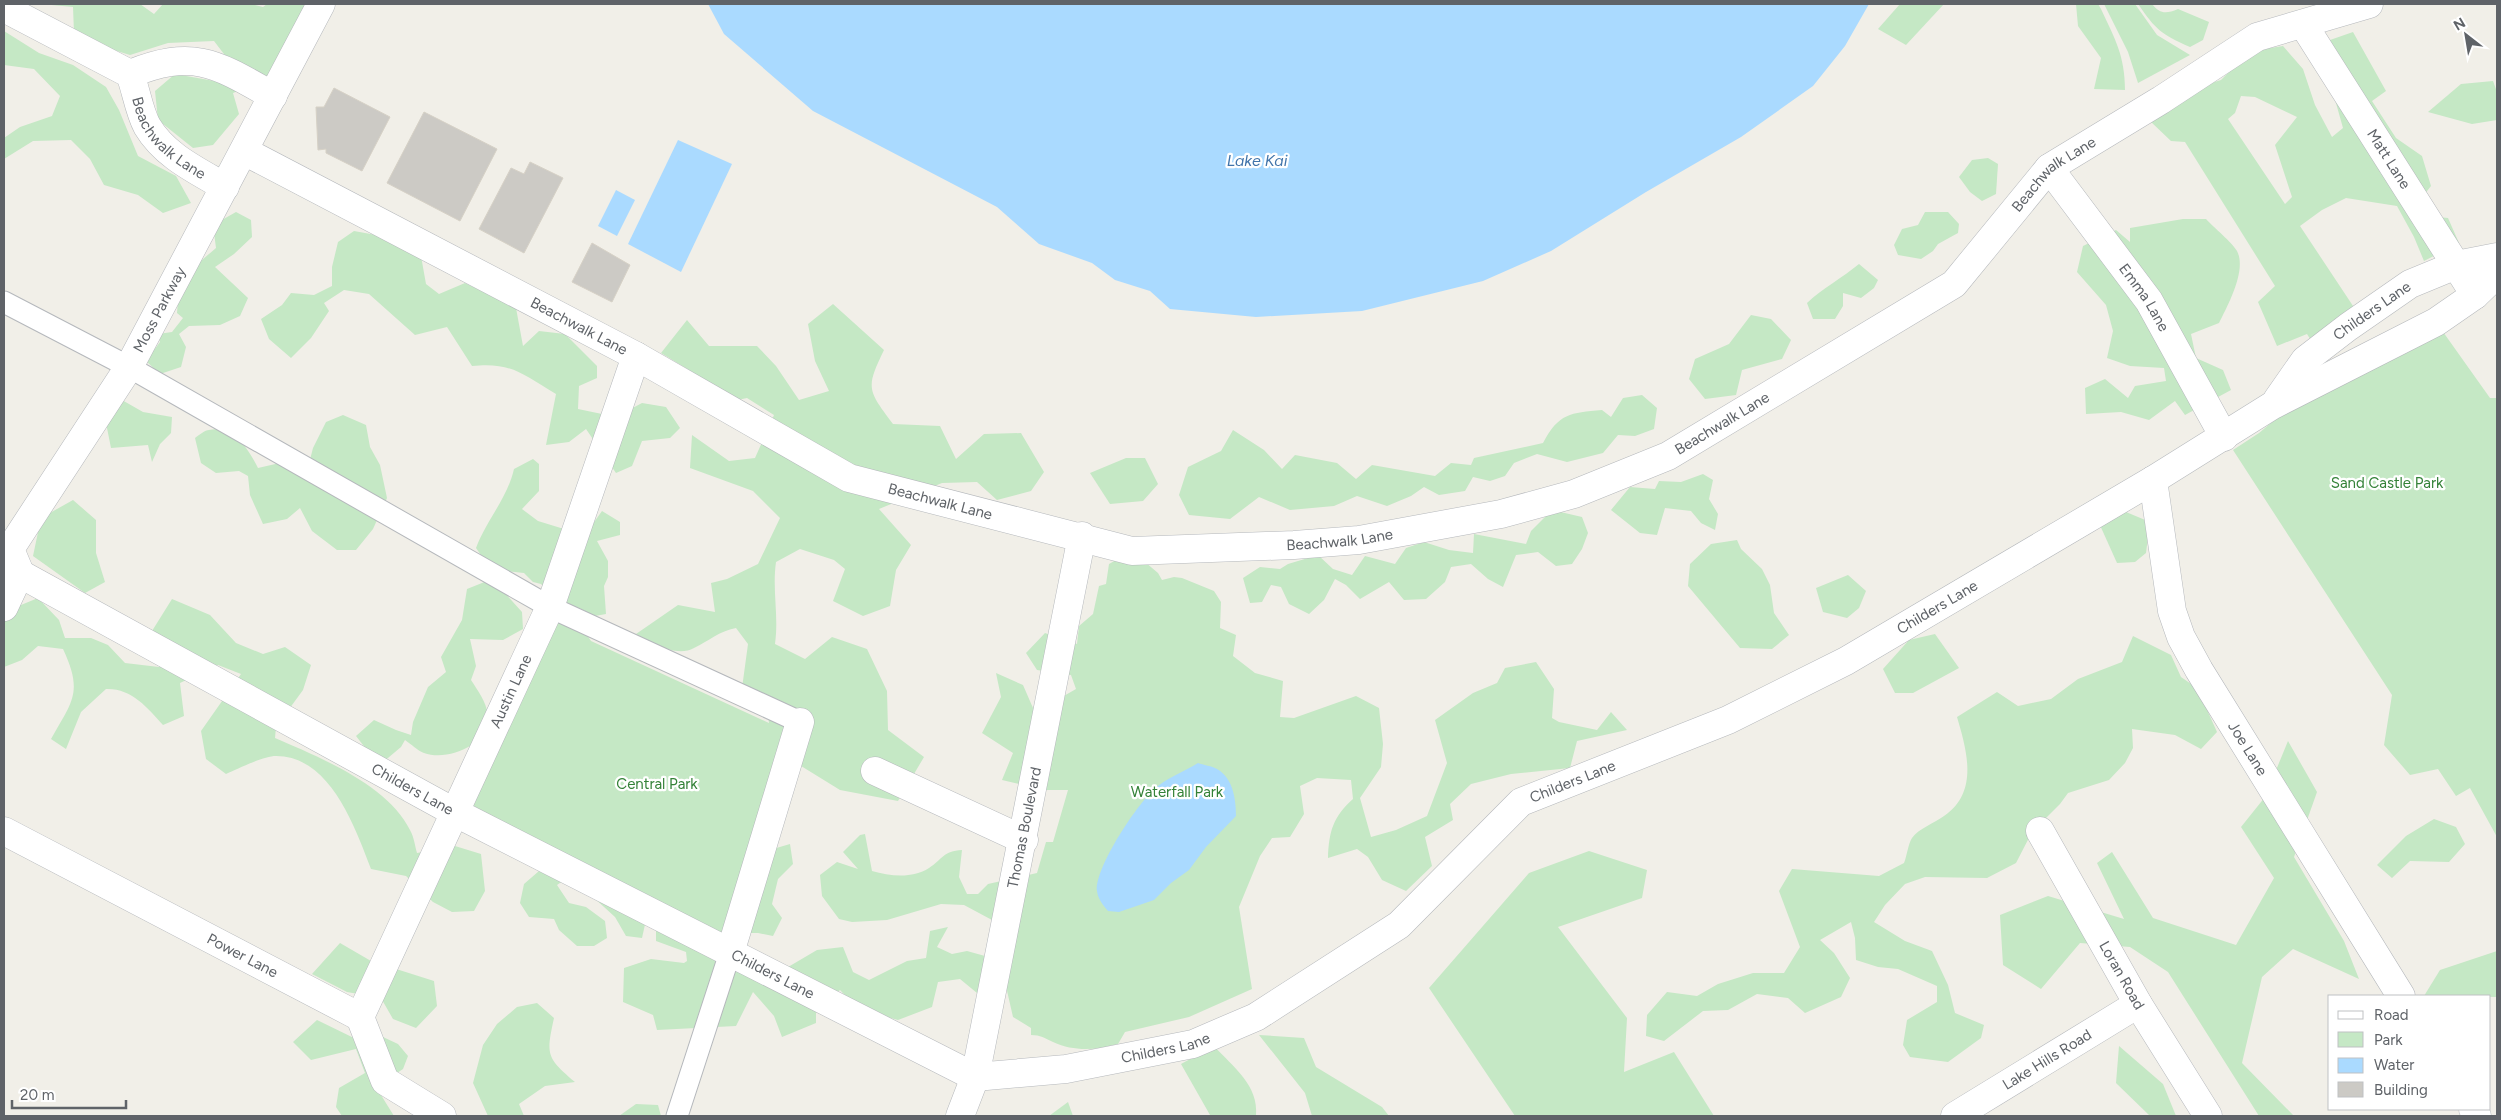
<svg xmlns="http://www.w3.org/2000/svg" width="2501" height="1120" viewBox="0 0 2501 1120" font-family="Figtree,sans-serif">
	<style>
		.green { fill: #c5e8c5; fill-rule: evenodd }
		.water { fill: #aadaff }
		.building { fill: #cccac5; stroke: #d6d1c6 }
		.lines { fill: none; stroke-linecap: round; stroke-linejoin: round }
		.service-casing { stroke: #b5b8bc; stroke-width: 23 }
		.minor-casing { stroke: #b5b8bc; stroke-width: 29 }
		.service { stroke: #fff; stroke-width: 21 }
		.minor { stroke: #fff; stroke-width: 28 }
		.labels { text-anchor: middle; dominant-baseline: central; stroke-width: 4.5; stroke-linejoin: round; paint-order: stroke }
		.street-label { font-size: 15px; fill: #5f6368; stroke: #fff }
		.park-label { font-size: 15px; fill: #348238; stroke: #fff }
		.water-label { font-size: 16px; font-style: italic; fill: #4174aa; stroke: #fff }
	</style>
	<rect width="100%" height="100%" fill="#f1efe8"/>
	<g class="green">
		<polygon points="41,4 140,4 154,14 163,4 251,4 263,7 267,4 313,4 270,78 233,93 239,114 213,145 193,148 158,120 155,91 175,74 220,82 227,58 214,41 168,43 130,55 94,44 74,33 73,7"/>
		<polygon points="1900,4 1944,4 1906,45 1878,29"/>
		<path d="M2076,4H2098L2101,9C2115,39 2125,56 2125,90L2094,89L2101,58L2078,26Z"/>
		<polygon points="2104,4 2135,4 2157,35 2190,55 2138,83 2128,52"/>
		<path d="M2138,4H2152C2160,14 2166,14 2178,9L2209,22L2203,40L2190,47C2161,34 2156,30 2138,4Z"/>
		<polygon points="4,31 39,53 73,65 106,87 119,110 138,156 176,176 191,203 163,213 138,195 104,185 90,159 71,140 33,141 4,159 4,138 20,127 52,116 60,96 34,69 4,65"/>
		<path d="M2353,32L2386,91L2372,101L2396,138L2422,156L2431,186L2409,214L2448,218L2459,243L2424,261L2414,237L2397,206L2346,198L2322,210L2300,226L2361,318L2317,350L2307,334L2277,346L2258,302L2275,286L2185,142L2171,141L2150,121L2188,90L2221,80L2239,62L2258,50L2283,46L2303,69L2315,105L2332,137L2343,128L2334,96L2330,40ZM2241,96L2255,97L2297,117L2275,145L2292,197L2285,204L2228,119L2235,113Z"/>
		<polygon points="2493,81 2497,92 2497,120 2472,124 2428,112 2461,84"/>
		<polygon points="1988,158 1998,164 1996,194 1982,201 1970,192 1959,177 1972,160"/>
		<path d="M236,212L251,220L252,237L234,254L215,267L248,298L240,316L220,325L189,326L179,334L186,347L181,367L160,374L146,361L160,342L158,334L172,332L183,318L177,313C180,278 190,270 216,248L213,225Z"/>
		<polygon points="1925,212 1948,212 1959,224 1958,233 1938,244 1933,251 1921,259 1898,255 1894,245 1902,229 1918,225"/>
		<path d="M2183,219H2206C2214,228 2232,242 2237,251C2247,270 2228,305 2219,323L2191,334L2196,358L2223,370L2231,390L2185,415L2175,401L2149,420L2121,412L2086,414L2085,388L2105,379L2128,398L2135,386L2166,381L2164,368L2130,366L2107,358L2113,331L2106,305L2077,272L2083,246L2116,230L2130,242V228Z"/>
		<path d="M354,231L387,237L421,256L426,284L439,294L465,283L516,308L523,346L539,331L565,334L597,366V378L579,386L578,409L602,414L627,411L642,403L666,407L680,428L670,438L642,441L632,466L616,473L586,429L569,442L546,445L556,394C522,374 512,362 472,366L447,327L415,335L369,294L344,290L324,303L329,311L311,338L291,358L269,339L261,319L282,305L291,293L314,295L332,286V267L338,242Z"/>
		<path d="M1859,264L1878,280L1874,288L1861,298L1843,293V306L1835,319H1813L1807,303C1823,288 1842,278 1859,264Z"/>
		<path d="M833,304L884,350C865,389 868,390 893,424L940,426L956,459L984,434L1021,433L1044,472L1031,491L997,500L977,482L942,483L879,509L911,545L896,570L890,606L863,616L833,601L845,569L834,560L800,549L776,562C772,590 779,615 775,644L805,659L832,637L867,649L887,691L888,730L924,757L898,801L840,790L780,753L773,849L790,844L793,864L778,879L772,904L782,918L773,936L758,933H724L783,970L817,950L843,947L853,972L869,980L907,961L926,958L930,931L948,927L937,947L952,954L967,951L985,956L1010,955L1018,918L992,920L964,905L941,904L887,920L852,922L839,919L822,896L820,875L837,862L858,869L843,852L860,835L865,834L872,871C890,876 912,879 929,868C943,859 943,851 962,850L959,877L967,894H978L988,884L1037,873L1046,842H1053L1068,790H1044L1002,780L1013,753L982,733L1001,697L996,673L1023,685L1033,708L1041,691L1062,697L1076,689L1071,675L1037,670L1026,653L1045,633L1077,644L1079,626L1093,614L1099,586L1106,584L1109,564L1132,551L1158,573L1162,580L1174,577L1182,578L1214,591L1221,602L1220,628L1236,635L1233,656L1255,673L1283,681L1280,717L1294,718L1356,696L1379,708L1383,744L1381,767L1360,798L1371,837L1396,830L1427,816L1447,763L1435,720L1473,693L1497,683L1505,668L1536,662L1554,689L1552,718L1559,722L1597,730L1611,712L1627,730L1577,741L1570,768L1511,774L1471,784L1450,804L1453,820L1425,837L1432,866L1406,891L1382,880L1368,857L1357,849L1328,858C1329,831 1333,817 1353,799L1351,780L1317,778L1300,786L1304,814L1290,837L1272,838L1260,856L1239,907L1252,989L1189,1017L1125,1032L1118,1044C1096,1050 1075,1052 1053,1042C1044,1038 1041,1035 1031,1035V1028L1013,1017L1005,982L986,977L977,993L960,979L938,982L932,1007L898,1020L858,1009L840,990L816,1013V1023L782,1037L774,1016L753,992L736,1026L657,1030L653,1015L623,1002L624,968L651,959L684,963L687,961L686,952L656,941V931L646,920L642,938L626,936L615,917L570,876L557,885L569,903L586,907L605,921L607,938L594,946H577L559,930L554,919L529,917L520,903L524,884L539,871L531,860L468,803L553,620L587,635L591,641L769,723L767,707L740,703L748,644L736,628C719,631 709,641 694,648C676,658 651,642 636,634L678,605L715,612L711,583L727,579L758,564L780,518L753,491L690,468L692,435L729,461L755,458L774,415L747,398L705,407L689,370L661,353L687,320L709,346H757L776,366L799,400L829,391L815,361L808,324Z"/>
		<polygon points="1751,315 1771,319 1791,340 1782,359 1742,370 1736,395 1705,399 1689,379 1695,359 1729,344"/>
		<polygon points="2436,322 2490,398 2497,398 2497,837 2470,788 2456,796 2438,769 2410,775 2384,745 2392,695 2233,450 2259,433 2295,403 2300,407"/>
		<path d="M1642,395L1657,408L1654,429L1635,436L1618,435L1603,453L1567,462L1537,454L1514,463L1505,476L1490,481L1473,477L1465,491L1439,495L1424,487L1411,496L1387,506L1357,496L1334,506L1290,510L1259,497L1230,519L1189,515L1179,495L1188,467L1221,451L1233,430L1264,450L1282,469L1295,455L1337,463L1356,479L1372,465L1435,476L1451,463L1471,465L1474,458L1543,443C1559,413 1570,413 1602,410L1611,417L1623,398Z"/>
		<polygon points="122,400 143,412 172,417 171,433 160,444 152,462 148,445 111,448 106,423"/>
		<path d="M343,415L366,425L370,447L380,465L387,498L373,529L356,550H337L312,531L300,508L287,519L263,524L250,495L248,476L239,471L216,473L201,463L195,438C199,435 205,430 209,430C234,425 249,450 258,468L284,462L305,479L313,448L326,422Z"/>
		<polygon points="1126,458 1145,458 1158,484 1143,501 1110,504 1090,473"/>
		<path d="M533,459L539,464V491L522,509L538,521L564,529L587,532L602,511L620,522V535L597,541L608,561V577L604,586L606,614L595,616L579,608L561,606L541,584L533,582L524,573L505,571L502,590L522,612L523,629L503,640L470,639L476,666L471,680C478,691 486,701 488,715C491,744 448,762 424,753C418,751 411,744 405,740L401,747L382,763L370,754L356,736L374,720L396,730L411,735L413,722L428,687L446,672L441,657L462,620L467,589L487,581V564L476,548C487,519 507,499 514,469Z"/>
		<polygon points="1703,474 1713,480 1709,499 1718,514 1715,530 1701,523 1691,511 1665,508 1657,535 1640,533 1611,510 1630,487 1655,489 1659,481 1681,482"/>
		<polygon points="73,500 96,520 96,553 105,582 85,593 33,556 41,518"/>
		<polygon points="1552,510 1582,517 1588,533 1582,549 1572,564 1556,566 1538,552 1516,555 1503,587 1488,579 1471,564 1451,567 1445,582 1426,599 1404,600 1389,582 1360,599 1346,585 1335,579 1324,600 1309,614 1289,604 1281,587 1271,585 1262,602 1250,603 1243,578 1260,567 1280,569 1288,564 1318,555 1333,569 1352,575 1365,556 1395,564 1406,548 1424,542 1449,550 1473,553 1474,534 1526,544 1531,531"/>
		<polygon points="2126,512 2150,522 2146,553 2135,562 2117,563 2099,523"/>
		<polygon points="1737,540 1741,549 1762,569 1770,585 1774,613 1789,635 1772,649 1740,648 1688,586 1690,564 1711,544"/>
		<polygon points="1848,575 1866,591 1859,608 1847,618 1823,612 1816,588"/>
		<path d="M38,598L59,620L65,638H91L108,645L125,663L159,667L160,640L152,631L172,599L210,615L236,643L263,654L285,647L311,665L303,690L276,727L275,738C319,757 388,785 410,830C414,837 415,846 417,853L455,846L481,854L485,891L474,911L452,912L433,902L406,876L371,869C355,827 330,756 276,756C263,756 238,769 226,774L206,759L201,731L241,674L218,665L180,683L184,716L163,725C147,707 131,688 106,689L81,712L66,749L51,739C73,700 83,692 63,649L38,646L22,660L4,667V612Z"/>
		<polygon points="1935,634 1959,668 1913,693 1895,693 1883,669 1909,640"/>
		<path d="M2133,636L2171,655L2181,677L2207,695L2208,712L2217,732L2201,749L2175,735L2132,729L2133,748L2125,763L2109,780L2068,793L2060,804L2032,832L2016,863L1987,878L1925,877L1905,884L1885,905L1874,922L1905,941L1932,951L1948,985L1955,1013L1984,1025L1981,1038L1948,1062L1910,1057L1903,1045L1907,1020L1937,1002V986L1898,969L1878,967L1856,960L1855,938L1851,922L1820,940L1834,953L1850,978L1841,997L1805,1013L1788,998L1757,994L1728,1010L1703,1011L1664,1041L1646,1036L1647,1015L1667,992L1697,996L1718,984L1753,973H1784L1800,947L1779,891L1792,869L1879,876L1904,863C1907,856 1908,844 1912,838C1918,829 1936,822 1944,816C1979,792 1967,751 1957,717L1997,692L2018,706L2051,699L2078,679L2122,662Z"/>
		<polygon points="2288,741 2317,792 2294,857 2344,941 2359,979 2293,949 2262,977 2242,1063 2294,1116 2259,1116 2168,972 2130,947 2080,943 2041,989 2003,965 2000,915 2048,896 2124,919 2097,863 2112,852 2153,918 2236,945 2274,878 2241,827 2265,797"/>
		<polygon points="2434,819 2456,827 2465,844 2449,862 2410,861 2392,878 2377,865 2406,836"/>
		<polygon points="1589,851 1647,870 1642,898 1558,927 1627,1018 1624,1072 1674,1052 1714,1116 1515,1116 1429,988 1529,873"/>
		<polygon points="340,943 371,961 434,981 437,1006 416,1028 393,1019 381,998 347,992 312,974"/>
		<polygon points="2497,951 2497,997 2424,996 2440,970"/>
		<path d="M537,1003L554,1018C546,1055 546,1057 575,1082L545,1086L519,1104L524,1116H488L473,1083L483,1045L497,1024L517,1007Z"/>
		<polygon points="317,1020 356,1039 383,1037 398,1044 408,1056 403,1069 376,1087 394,1116 342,1116 336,1107 339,1088 365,1073 356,1049 311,1060 293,1042"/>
		<polygon points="1259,1035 1304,1038 1316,1067 1382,1107 1389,1116 1312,1116 1305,1093"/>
		<path d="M1214,1046C1233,1067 1259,1085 1256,1116L1210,1115L1181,1064Z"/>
		<polygon points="2119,1046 2163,1084 2176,1116 2150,1116 2116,1083"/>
		<polygon points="1068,1102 1073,1116 1049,1116"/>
		<polygon points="636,1104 658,1105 661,1116 619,1116"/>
	</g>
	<g class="water">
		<polygon points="708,4 1869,4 1845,46 1813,86 1741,137 1646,192 1551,251 1483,281 1362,311 1256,317 1170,309 1150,291 1115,280 1092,263 1039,244 997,207 813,111 724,34"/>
		<polygon points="678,140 732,164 681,272 628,244"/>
		<polygon points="616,190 635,200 617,236 598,226"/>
		<path d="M1198,763C1203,765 1212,766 1217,769C1233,778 1236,799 1236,816L1206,847L1189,870L1171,883L1154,900L1119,912L1108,911C1103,905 1098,899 1097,891C1094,869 1139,800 1158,786C1169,777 1185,771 1198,763Z"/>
	</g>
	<g class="building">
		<polygon points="334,88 390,117 362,171 326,153 326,149 318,150 316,107 324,107"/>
		<polygon points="424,112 497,149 460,221 387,183"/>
		<polygon points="530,162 563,178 524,253 479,229 511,168 524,174"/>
		<polygon points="592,243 630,265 612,302 572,282"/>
	</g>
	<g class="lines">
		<g class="service-casing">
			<g id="service">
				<polyline points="4,302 129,367 550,607 800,722"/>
				<polyline points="677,1116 730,953"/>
			</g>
		</g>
		<g class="minor-casing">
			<g id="minor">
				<path id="s1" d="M4,8L130,74C136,90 139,111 147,126C165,156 196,170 225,187"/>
				<path id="s2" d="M2303,24L2475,295"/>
				<path d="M130,74C194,48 217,64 273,96"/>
				<path id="s3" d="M244,151L636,356L849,478L1132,551L1294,545L1359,540L1501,514L1574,494L1668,456L1954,284L2049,168L2161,100L2257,37L2369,4"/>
				<path id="s4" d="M2049,168L2149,301L2224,437"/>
				<path id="s5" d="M2277,400L2305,360L2348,327L2410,284L2456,265L2497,257"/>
				<path id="s6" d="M2153,480L2172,611L2181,637L2199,670L2401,996"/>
				<path id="s7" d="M4,565L454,812L975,1077L1066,1069L1193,1044L1256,1017L1399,925L1521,802L1728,720L1846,661L2153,480L2273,405L2436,322L2475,295L2497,274"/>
				<path id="s8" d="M4,607L20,573L10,549L129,367L321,4"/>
				<polyline points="875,771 1024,840"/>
				<path id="s9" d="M4,831L360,1017L385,1081L442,1116"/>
				<path id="s10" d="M2040,831L2138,1004L2208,1116"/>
				<polyline points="730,953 800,722"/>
				<path id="s11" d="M360,1017L550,607L636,356"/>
				<polyline points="2473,1109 2477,1116"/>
				<path id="s12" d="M960,1116L975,1077L1082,536"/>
				<path id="s13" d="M1955,1116L2138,1004"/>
			</g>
		</g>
		<use href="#service" class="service"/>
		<use href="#minor" class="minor"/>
	</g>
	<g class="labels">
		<g class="street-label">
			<text stroke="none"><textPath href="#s1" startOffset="220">Beachwalk Lane</textPath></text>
			<text stroke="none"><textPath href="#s2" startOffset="160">Matt Lane</textPath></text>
			<text stroke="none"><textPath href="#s3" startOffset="2012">Beachwalk Lane</textPath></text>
			<text stroke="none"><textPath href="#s4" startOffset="161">Emma Lane</textPath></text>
			<text stroke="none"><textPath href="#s8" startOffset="346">Moss Parkway</textPath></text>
			<text stroke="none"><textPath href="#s5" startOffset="132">Childers Lane</textPath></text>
			<text stroke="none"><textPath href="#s3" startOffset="378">Beachwalk Lane</textPath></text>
			<text stroke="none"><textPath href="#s3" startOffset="1592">Beachwalk Lane</textPath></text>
			<text stroke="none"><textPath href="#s3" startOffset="782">Beachwalk Lane</textPath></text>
			<text stroke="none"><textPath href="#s3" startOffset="1188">Beachwalk Lane</textPath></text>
			<text stroke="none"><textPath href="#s7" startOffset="2191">Childers Lane</textPath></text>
			<text stroke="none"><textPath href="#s11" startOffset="359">Austin Lane</textPath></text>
			<text stroke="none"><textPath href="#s6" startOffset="290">Joe Lane</textPath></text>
			<text stroke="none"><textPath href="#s7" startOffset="1786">Childers Lane</textPath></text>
			<text stroke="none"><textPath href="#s7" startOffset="466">Childers Lane</textPath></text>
			<text stroke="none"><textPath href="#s12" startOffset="296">Thomas Boulevard</textPath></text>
			<text stroke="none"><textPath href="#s9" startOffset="269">Power Lane</textPath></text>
			<text stroke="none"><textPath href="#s7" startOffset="871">Childers Lane</textPath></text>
			<text stroke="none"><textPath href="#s10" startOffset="166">Loran Road</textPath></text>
			<text stroke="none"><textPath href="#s7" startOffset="1291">Childers Lane</textPath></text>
			<text stroke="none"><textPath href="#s13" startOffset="108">Lake Hills Road</textPath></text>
		</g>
		<g class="park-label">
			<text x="2387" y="483">Sand Castle Park</text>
			<text x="657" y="784">Central Park</text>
			<text x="1177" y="792">Waterfall Park</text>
		</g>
		<g class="water-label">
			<text x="1257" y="160">Lake Kai</text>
		</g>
	</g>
	<rect width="2501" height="1120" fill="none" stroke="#5f6368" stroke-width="10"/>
	<rect x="2328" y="995" width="162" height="115" fill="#ffffff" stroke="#bfc1c3"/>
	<rect x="2338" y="1011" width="25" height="8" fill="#ffffff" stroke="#bfc1c3"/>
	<text x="2374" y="1020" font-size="15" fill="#5f6368">Road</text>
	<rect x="2338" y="1032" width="25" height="15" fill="#c5e8c5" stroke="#bfc1c3"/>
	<text x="2374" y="1045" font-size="15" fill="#5f6368">Park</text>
	<rect x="2338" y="1058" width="25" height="15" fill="#aadaff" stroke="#bfc1c3"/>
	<text x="2374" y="1070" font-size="15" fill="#5f6368">Water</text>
	<rect x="2338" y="1082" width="25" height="15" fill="#cccac5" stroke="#bfc1c3"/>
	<text x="2374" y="1095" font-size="15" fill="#5f6368">Building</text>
	<g transform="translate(2466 35) rotate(329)" stroke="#ffffff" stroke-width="4" paint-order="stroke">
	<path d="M0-4L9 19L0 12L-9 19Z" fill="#5f6368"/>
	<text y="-8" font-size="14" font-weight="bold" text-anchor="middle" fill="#5f6368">N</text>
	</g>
	<path d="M12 1100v8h114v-8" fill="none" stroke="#5f6368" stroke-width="2.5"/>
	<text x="20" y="1100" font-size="15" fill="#5f6368" stroke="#ffffff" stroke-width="4" paint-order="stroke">20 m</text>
</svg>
